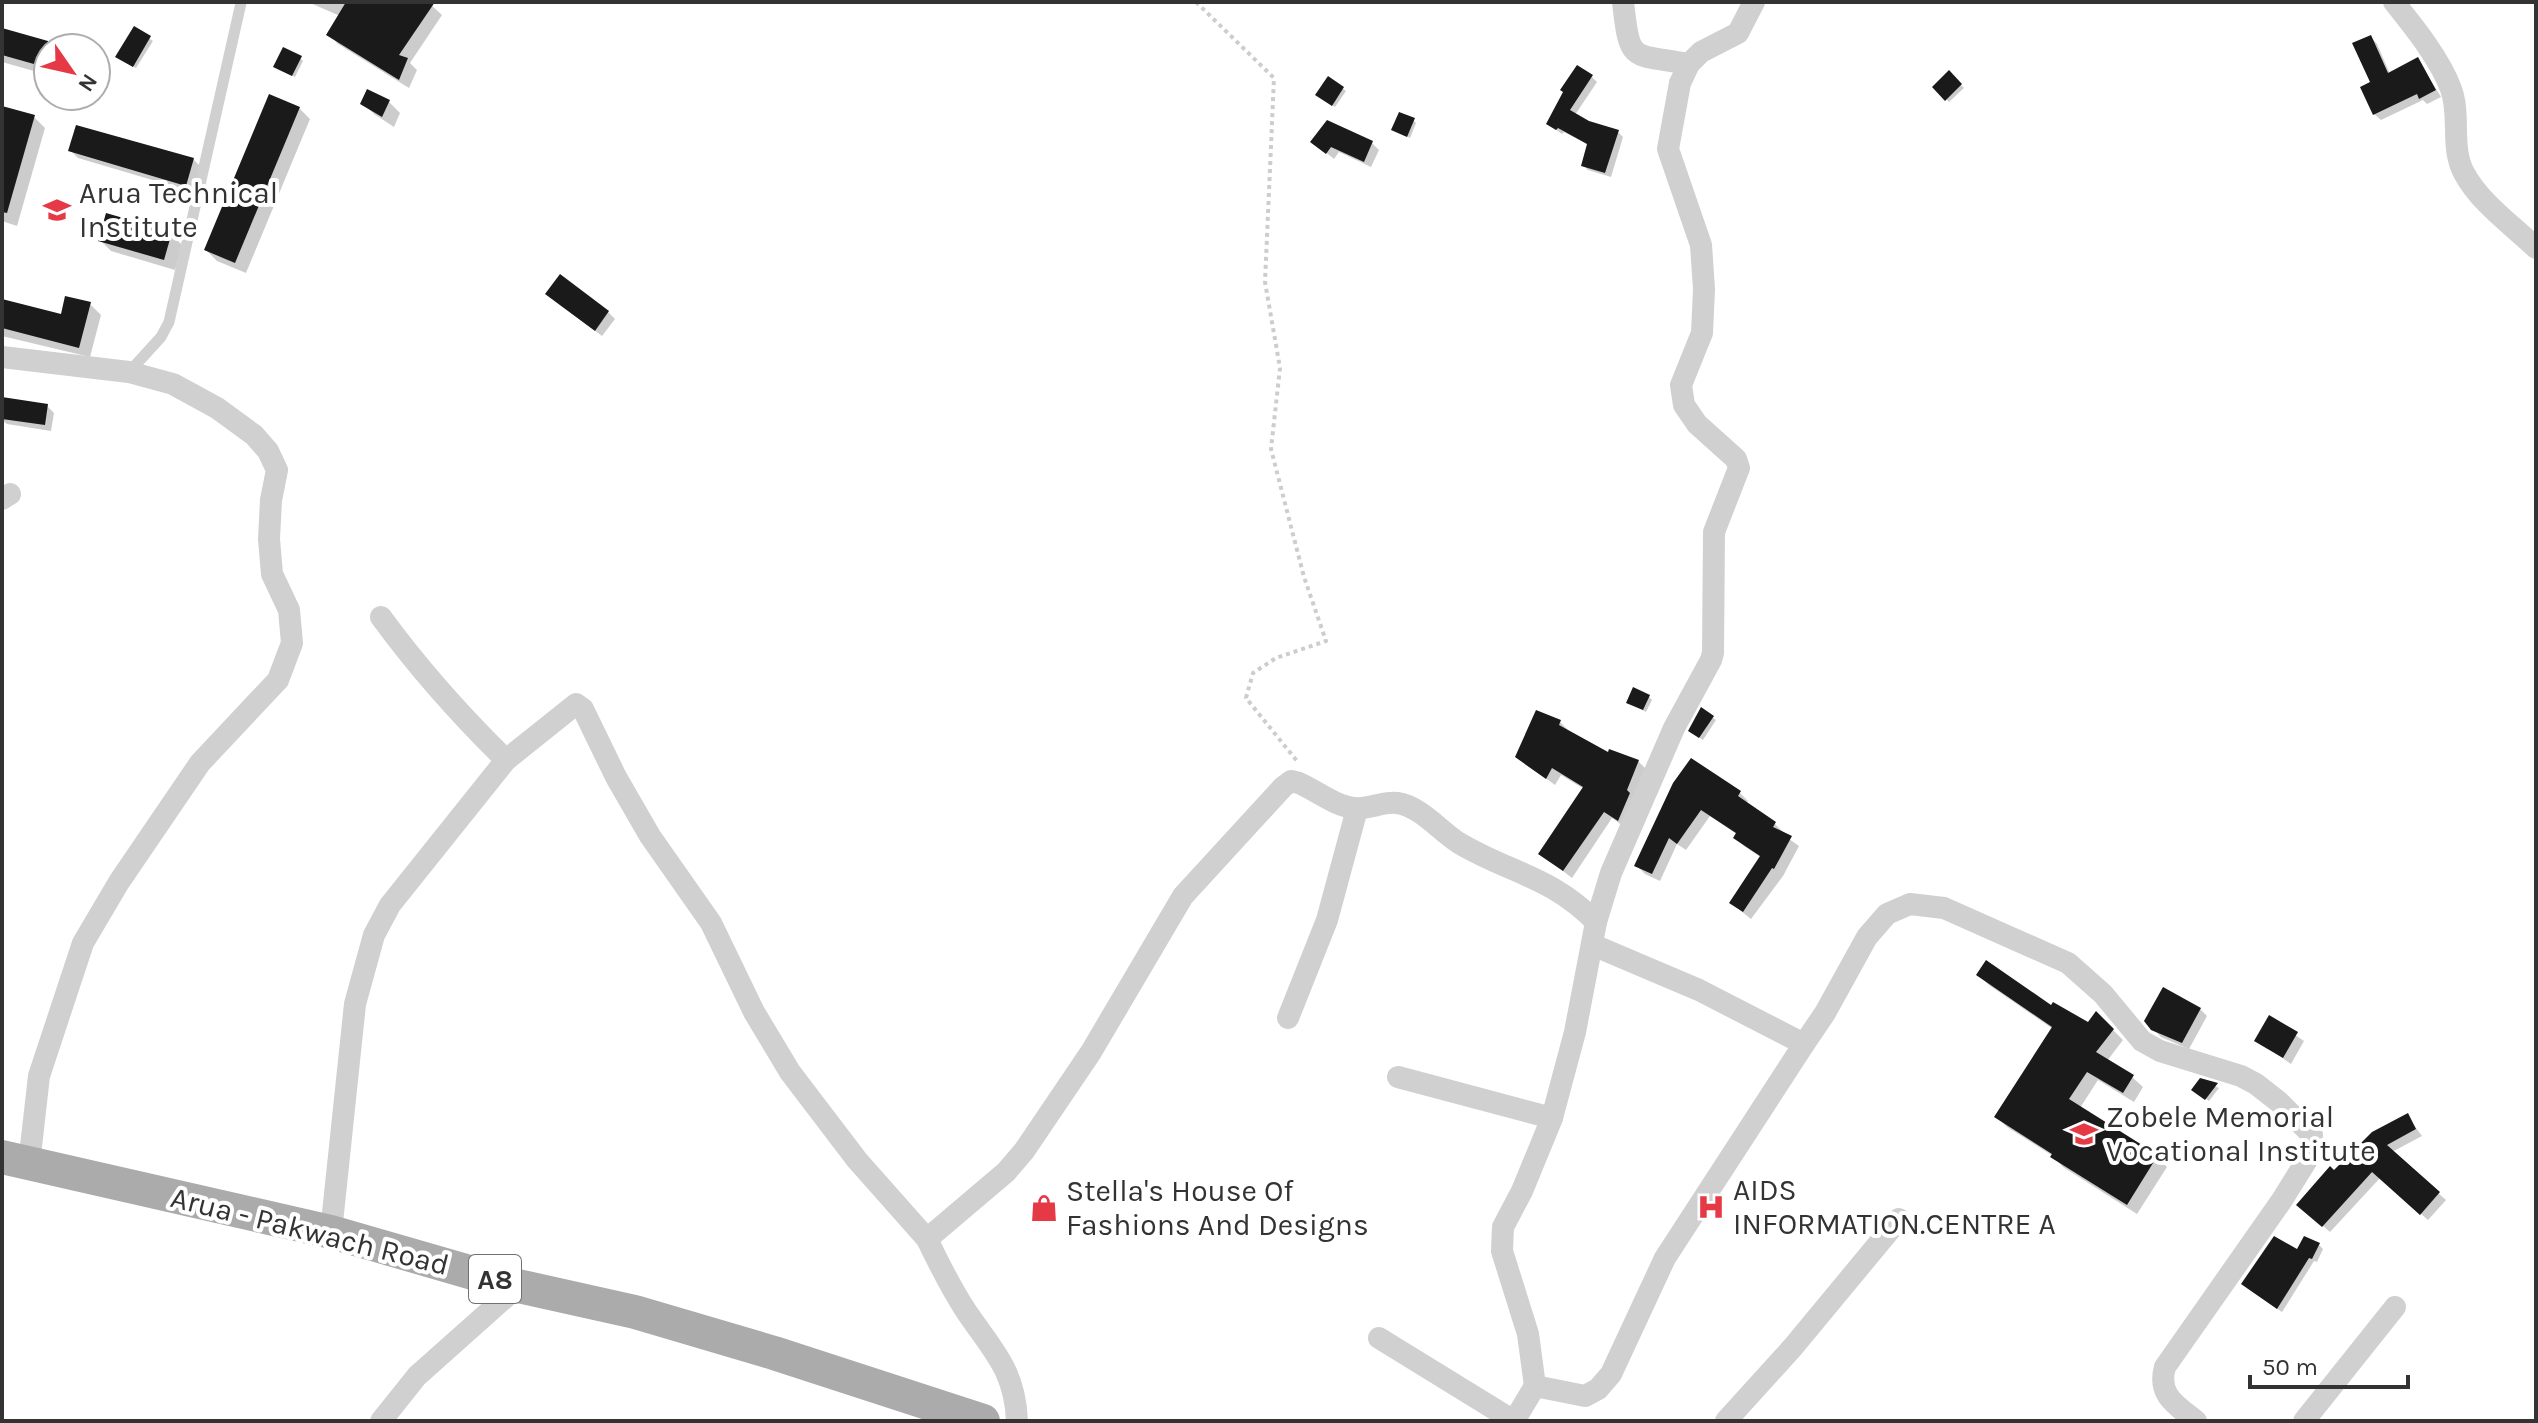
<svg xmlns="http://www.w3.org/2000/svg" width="2538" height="1423" viewBox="0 0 2538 1423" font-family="Karla,sans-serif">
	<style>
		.shadow { fill: #0003 }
		.building { fill: #1a1a1a }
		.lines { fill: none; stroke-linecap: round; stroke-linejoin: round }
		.path { stroke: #cdcdcd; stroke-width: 4; stroke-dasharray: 4 4; stroke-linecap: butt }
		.lane { stroke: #d0d0d0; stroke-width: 11 }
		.street { stroke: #d0d0d0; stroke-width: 22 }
		.primary { stroke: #ababab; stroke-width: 34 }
		.labels { text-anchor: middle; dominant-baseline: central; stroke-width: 8; stroke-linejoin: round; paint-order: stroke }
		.shield { fill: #fff; stroke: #707070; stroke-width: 2 }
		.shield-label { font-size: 28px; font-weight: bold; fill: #333 }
		.poi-label { font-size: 30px; fill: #333; stroke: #fff; text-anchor: start }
		.street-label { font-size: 30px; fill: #333; stroke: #fff }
	</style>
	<rect width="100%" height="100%" fill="#fff"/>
	<g class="shadow">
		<polygon points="308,2 428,2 442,15 410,63 417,70 409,88 338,44 329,34 340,16"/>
		<polygon points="135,29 153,41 136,68 120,59"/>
		<polygon points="2,30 67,48 48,48 48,75 2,62"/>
		<polygon points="2371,37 2377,44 2390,74 2418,60 2441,97 2427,104 2423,100 2381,120 2374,114"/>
		<polygon points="300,58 303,61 295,77 279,69"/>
		<polygon points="1949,73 1964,88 1949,102 1935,87"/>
		<polygon points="1592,77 1597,82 1575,115 1588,122 1618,132 1623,137 1611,177 1588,170 1583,165 1589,145 1564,132 1562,134 1548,124"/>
		<polygon points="1329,79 1346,91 1335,107 1321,98"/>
		<polygon points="389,102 400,113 394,127 374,114 363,103"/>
		<polygon points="299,108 310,119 246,273 217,261 206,250"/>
		<polygon points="34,117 45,128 17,226 2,221 2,119"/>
		<polygon points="1413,120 1416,123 1410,138 1393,129"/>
		<polygon points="1313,142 1372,143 1379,150 1371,167 1339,152 1334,159"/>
		<polygon points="71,151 193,159 200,166 193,192 78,158"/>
		<polygon points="171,234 182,245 175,270 111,251 100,240"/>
		<polygon points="2,301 62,316 90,304 101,315 90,357 2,336"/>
		<polygon points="555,301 608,312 615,319 602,336"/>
		<polygon points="2,399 47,406 54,413 51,431 7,424 2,420"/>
		<polygon points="1649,697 1652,700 1646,712 1629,703"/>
		<polygon points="1702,710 1716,720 1703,740 1694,734"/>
		<polygon points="1560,722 1568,730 1609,755 1638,761 1646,769 1626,828 1612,818 1572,878 1541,854 1584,789 1561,775 1555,785 1517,757"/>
		<polygon points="1675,784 1740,793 1748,801 1746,804 1775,824 1783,832 1782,834 1799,846 1783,876 1751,919 1731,903 1762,858 1744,846 1736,838 1738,835 1710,816 1686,850 1677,844 1660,881 1645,874 1637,866"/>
		<polygon points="1979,975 2088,1024 2104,1021 2123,1040 2107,1061 2132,1077 2143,1087 2134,1102 2098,1080 2080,1108 2157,1157 2167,1167 2137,1214 2063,1167 2053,1156 2007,1127 1997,1117 2053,1029 1989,985"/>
		<polygon points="2200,1009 2207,1016 2189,1049 2161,1037 2153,1029"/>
		<polygon points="2270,1018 2304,1041 2291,1064 2257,1040"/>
		<polygon points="2201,1080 2219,1088 2209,1101 2197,1092"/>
		<polygon points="2407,1116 2422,1136 2392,1152 2446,1200 2428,1220 2380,1178 2330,1232 2306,1211"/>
		<polygon points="2319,1245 2323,1249 2317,1262 2314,1261 2282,1312 2247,1288 2298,1252"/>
	</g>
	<g class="building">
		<polygon points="346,2 435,2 399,55 408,58 399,80 326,35"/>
		<polygon points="134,26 151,36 133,67 115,57"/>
		<polygon points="2,28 48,41 48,68 2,55"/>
		<polygon points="2371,35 2388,73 2418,57 2436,90 2419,99 2417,94 2373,115 2360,87 2370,82 2352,43"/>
		<polygon points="283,47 302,56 292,76 273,67"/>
		<polygon points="1577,65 1593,75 1570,110 1589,121 1619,130 1605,173 1581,166 1587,144 1558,128 1556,130 1546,124 1563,92 1560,90"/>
		<polygon points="1949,70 1962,84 1945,101 1932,87"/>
		<polygon points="1328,76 1344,87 1332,106 1315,95"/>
		<polygon points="367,89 390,100 382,117 360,104"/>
		<polygon points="269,94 300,107 235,263 204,250"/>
		<polygon points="2,106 35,115 7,213 2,212"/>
		<polygon points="1399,112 1415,118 1407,137 1391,130"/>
		<polygon points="1327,120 1373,141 1364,162 1331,147 1326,154 1310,142"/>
		<polygon points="76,125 194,158 186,186 68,151"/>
		<polygon points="106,213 172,232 164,260 98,241"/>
		<polygon points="560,274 609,311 595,331 545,294"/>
		<polygon points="65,296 91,302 79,348 2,328 2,299 61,314"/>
		<polygon points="2,397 48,404 45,425 2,419"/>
		<polygon points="1633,687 1650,695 1643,710 1626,703"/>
		<polygon points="1701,707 1714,716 1699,738 1688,731"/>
		<polygon points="1536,710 1561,720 1559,725 1608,752 1609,749 1639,760 1627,790 1630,793 1618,821 1604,812 1563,871 1538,854 1583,787 1552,768 1546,779 1515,757"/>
		<polygon points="1691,758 1741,791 1738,796 1776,822 1773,827 1792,836 1774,869 1772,868 1743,912 1729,903 1760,856 1733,838 1736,833 1701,810 1677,844 1669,838 1652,874 1634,866 1673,783"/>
		<polygon points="1986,960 2051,1005 2053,1002 2088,1022 2096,1011 2114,1029 2096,1052 2134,1075 2123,1093 2087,1072 2069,1099 2158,1155 2127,1205 2050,1157 2052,1154 1994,1117 2052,1027 1976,975"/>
		<polygon points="2163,987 2201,1008 2182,1043 2151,1030 2144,1021"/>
		<polygon points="2269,1015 2298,1032 2283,1058 2254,1041"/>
		<polygon points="2200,1078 2218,1083 2205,1100 2191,1090"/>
		<polygon points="2408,1113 2416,1129 2387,1145 2440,1192 2420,1215 2372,1172 2322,1227 2296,1205 2330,1166 2334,1170 2372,1132"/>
		<polygon points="2274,1236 2297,1249 2304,1236 2320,1243 2312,1259 2309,1258 2277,1309 2241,1284"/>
	</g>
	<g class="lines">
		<polyline class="path" points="1196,2 1274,78 1265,282 1280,368 1271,449 1304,577 1326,641 1276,658 1253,673 1246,698 1297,761"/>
		<polyline class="lane" points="130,371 161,337 169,322 241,3"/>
		<g class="street">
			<path d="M1623,2C1630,65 1631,53 1689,64"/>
			<path d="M2394,2C2414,27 2440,59 2451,89C2461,116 2450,147 2464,173C2480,203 2512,225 2536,248"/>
			<polyline points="2,357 129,372 173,384 217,408 254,435 268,451 277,470 271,500 269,539 272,574 289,610 292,643 278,680 200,763 119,882 83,943 39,1076 29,1164"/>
			<polyline points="2,499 10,494"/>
			<path d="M381,617C419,669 460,715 506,760"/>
			<polyline points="1288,1018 1327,920 1357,809"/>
			<path d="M1804,1044L1825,1013L1867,937L1887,914L1910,904L1944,908L2068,963L2103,994L2142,1041L2160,1051L2241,1076L2256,1084L2279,1102L2312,1135L2310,1155L2282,1200L2165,1367C2157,1395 2176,1405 2196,1421"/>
			<polyline points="1398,1077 1552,1118"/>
			<polyline points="331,1232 355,1004 374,935 390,905 506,760 576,704 583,709 616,777 650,836 711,923 754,1012 790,1072 857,1160 927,1239"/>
			<polyline points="1379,1338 1514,1421 1535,1386 1585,1396 1598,1389 1611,1374 1665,1258 1804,1044 1699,990 1593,945"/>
			<polyline points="1535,1386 1528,1334 1502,1251 1503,1227 1522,1191 1552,1118 1575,1032 1596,922 1611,873 1674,728 1711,660 1713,653 1714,532 1739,468 1736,459 1697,424 1684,405 1681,385 1702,333 1704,289 1701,245 1668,149 1680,83 1689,64 1701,52 1738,33 1754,2"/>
			<polyline points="381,1421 417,1376 518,1286"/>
			<path d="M1017,1421C1015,1370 993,1351 966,1311C951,1288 939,1264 927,1239L1006,1172L1024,1151L1091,1052L1183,896L1283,787L1291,781L1299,783C1317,791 1335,806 1354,808C1368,810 1383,801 1397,803C1420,806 1440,831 1459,843C1509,873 1551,876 1596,922"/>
			<polyline points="1726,1421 1793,1347 1899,1219"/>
			<polyline points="2304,1421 2395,1307"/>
		</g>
		<polyline class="primary" points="2,1157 331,1232 518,1286 635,1312 774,1353 983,1421"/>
	</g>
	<defs>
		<g id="school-bare" transform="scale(2.16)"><path d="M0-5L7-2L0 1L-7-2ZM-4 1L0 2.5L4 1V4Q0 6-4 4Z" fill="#e63946" stroke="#fff" stroke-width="2.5" paint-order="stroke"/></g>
		<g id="hospital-bare" transform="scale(2.16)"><path d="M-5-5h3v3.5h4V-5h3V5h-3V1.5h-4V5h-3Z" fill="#e63946" stroke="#fff" stroke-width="2.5" paint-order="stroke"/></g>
		<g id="shop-bare" transform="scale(2.16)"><path d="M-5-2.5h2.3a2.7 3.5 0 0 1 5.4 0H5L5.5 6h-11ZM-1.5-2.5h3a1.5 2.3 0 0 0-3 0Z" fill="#e63946" stroke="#fff" stroke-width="2.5" paint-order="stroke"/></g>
	</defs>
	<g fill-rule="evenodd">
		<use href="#school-bare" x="57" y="210"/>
		<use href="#school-bare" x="2084" y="1134"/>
		<use href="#hospital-bare" x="1711" y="1207"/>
		<use href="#shop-bare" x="1044" y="1208"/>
	</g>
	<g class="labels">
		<rect class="shield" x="469" y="1255" width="52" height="48" rx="6"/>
		<g class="shield-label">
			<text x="495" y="1279">A8</text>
		</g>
		<g class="poi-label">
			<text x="79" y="193">Arua Technical<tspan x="79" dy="34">Institute</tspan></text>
			<text x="2106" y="1117">Zobele Memorial<tspan x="2106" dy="34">Vocational Institute</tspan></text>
			<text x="1733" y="1190">AIDS<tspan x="1733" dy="34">INFORMATION.CENTRE A</tspan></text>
			<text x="1066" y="1191">Stella's House Of<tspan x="1066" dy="34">Fashions And Designs</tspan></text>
		</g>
		<g class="street-label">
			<text transform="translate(310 1231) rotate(14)">Arua - Pakwach Road</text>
		</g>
	</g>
	<rect width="2538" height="1423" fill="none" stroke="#333333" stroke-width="8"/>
	<g transform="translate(72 72) rotate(124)"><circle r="38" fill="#ffffff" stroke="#adadad" stroke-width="2"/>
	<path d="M0-6L14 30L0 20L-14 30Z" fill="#e63946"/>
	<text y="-12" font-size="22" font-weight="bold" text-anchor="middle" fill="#333333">N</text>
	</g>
	<path d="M2250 1375v12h158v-12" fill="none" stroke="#333333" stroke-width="4"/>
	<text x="2262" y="1375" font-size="24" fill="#333333" stroke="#ffffff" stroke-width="6" paint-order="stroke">50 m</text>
</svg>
